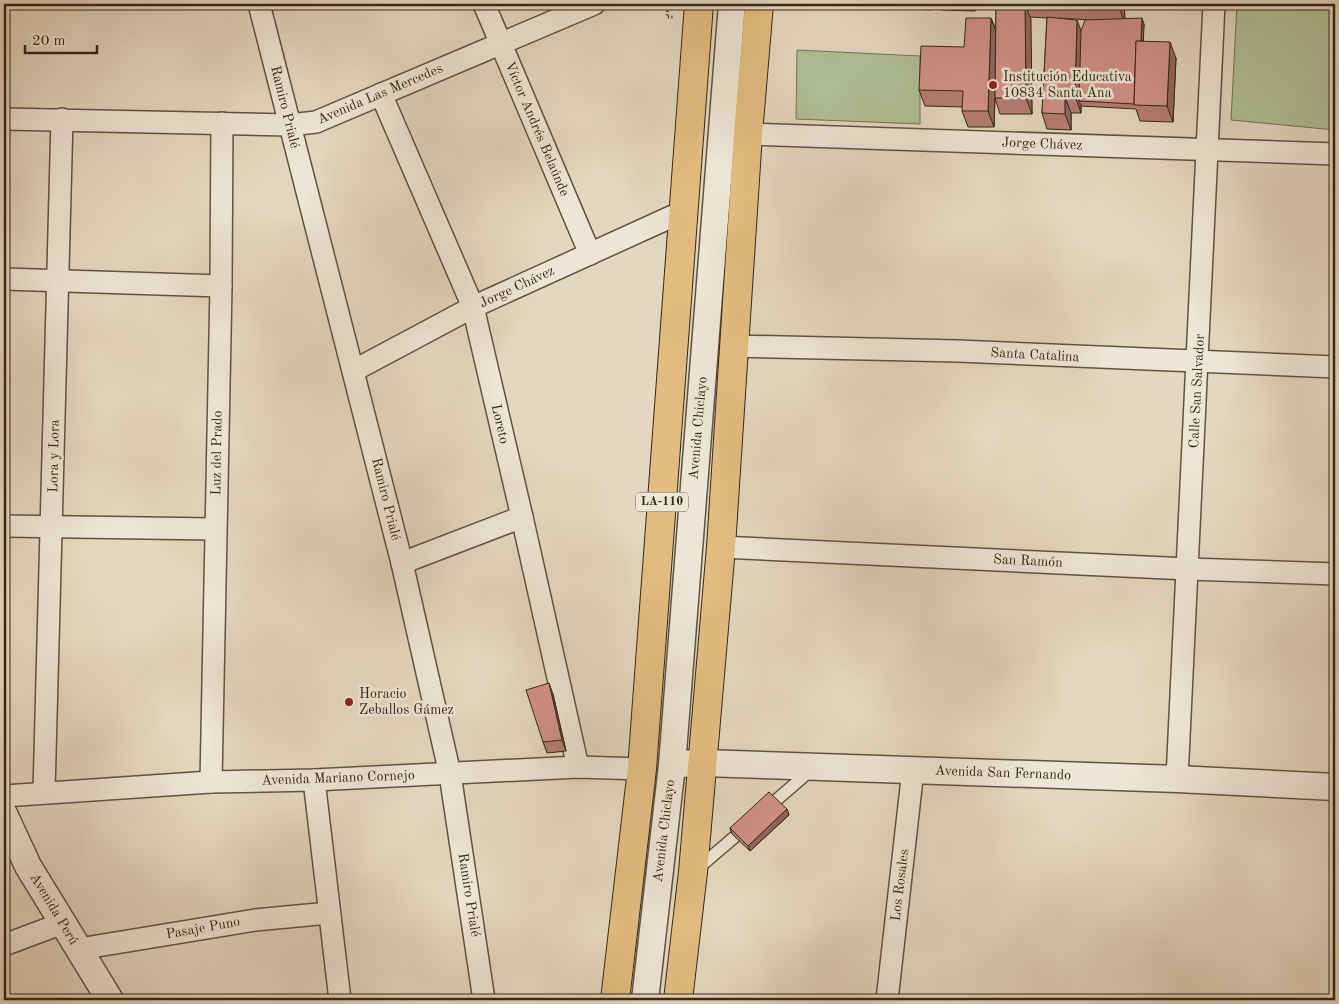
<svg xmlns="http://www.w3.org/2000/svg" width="1339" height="1004" viewBox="0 0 1339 1004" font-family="'Old Standard TT',serif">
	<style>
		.green { fill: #b0bf95; stroke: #727356 }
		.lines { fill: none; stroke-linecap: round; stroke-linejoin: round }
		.service-casing { stroke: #605341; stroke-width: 14 }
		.minor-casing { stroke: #605341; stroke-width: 24 }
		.tertiary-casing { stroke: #605341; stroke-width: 29 }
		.primary-casing { stroke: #352717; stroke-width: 30 }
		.path { stroke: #352717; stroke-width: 3; stroke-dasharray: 1 2.5; stroke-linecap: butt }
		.service { stroke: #ede5d5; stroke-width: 11 }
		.minor { stroke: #ede5d5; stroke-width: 21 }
		.tertiary { stroke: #ede5d5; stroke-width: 26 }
		.primary { stroke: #e2bc80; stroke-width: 28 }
		.wall { fill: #b47e75; stroke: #352717; fill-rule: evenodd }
		.shaded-wall { fill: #92665f; stroke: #352717 }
		.building { fill: #d19288; stroke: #352717 }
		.poi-dot { fill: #8f2418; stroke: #ede5d5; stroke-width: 2 }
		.labels { text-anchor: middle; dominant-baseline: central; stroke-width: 5; stroke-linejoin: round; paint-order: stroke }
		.shield { fill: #ede5d5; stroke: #6c6050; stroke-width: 1 }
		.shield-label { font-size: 12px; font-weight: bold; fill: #352717 }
		.poi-label { font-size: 14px; fill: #352717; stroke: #ede5d5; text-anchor: start }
		.street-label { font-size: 14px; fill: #352717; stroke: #ede5d5 }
	</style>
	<rect width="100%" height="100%" fill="#e3d7bf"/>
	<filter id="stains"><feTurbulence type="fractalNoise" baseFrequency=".004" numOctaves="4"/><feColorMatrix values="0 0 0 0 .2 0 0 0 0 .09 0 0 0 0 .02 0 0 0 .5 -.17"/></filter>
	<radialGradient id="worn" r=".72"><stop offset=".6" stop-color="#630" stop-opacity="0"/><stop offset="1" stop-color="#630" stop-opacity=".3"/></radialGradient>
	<g class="green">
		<polygon points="1237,4 1335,4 1335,130 1231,120"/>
		<polygon points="797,50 920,56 920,124 796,119"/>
	</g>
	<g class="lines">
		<g class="service-casing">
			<g id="service">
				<polyline points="766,809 811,770"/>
				<polyline points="696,870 745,828"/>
			</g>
		</g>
		<g class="minor-casing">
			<g id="minor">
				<polyline points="259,4 402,563 450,774 484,1000"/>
				<polyline points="484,4 590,254"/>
				<polyline points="381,94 473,307 522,517 578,767"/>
				<polyline points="4,119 289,125 316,122 594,4"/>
				<polyline points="748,134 1335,154"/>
				<polyline points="4,279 221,286"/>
				<polyline points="734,346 958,351 1335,367"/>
				<polyline points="353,371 473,307 684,211"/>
				<polyline points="4,526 215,529"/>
				<polyline points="721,547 1188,569 1335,574"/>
				<polyline points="402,563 522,517"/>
				<polyline points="1177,779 1214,4"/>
				<polyline points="314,780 340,1000"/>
				<polyline points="211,782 221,286 222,123"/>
				<polyline points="44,792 62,119"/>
				<polyline points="4,796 211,782 314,780 578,767 642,769"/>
				<polyline points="4,945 63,923"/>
				<polyline points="79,949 255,920 329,913"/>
				<polyline points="887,1000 913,770"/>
			</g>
		</g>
		<g class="tertiary-casing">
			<g id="tertiary">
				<polyline points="680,764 702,763 1177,779 1335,787"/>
				<polyline points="4,814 28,866 110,1000"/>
				<polyline points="645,1000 672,765 732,4"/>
			</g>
		</g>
		<g class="primary-casing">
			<g id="primary">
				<polyline points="615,1000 642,769 699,4"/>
				<polyline points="678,1000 693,872 721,547 748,134 759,4"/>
			</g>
		</g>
		<polyline class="path" points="668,4 667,17 674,17"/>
		<use href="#service" class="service"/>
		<use href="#minor" class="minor"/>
		<use href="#tertiary" class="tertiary"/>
		<use href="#primary" class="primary"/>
	</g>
	<g class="wall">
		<polygon points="866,4 895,4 895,8 866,6"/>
		<polygon points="897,4 930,4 930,10 899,7"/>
		<polygon points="940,4 975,4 975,11 942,10"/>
		<path d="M996,4H1124L1125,19L1144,24L1143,41L1176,58L1173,122L1140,121L1136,109L1081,106V113H1071V130L1047,129L1042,113L1047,18L1030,17L1032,114H1000L995,98L994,127H968L962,111L963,107L925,106L919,90L964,47L991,18L996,30ZM1059,18L1089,20L1081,31Z"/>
		<polygon points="553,694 566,751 547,753 543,742"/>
		<polygon points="787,809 789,815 750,851 732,834 730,828"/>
	</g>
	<g class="shaded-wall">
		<polygon points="927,4 930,4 930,10"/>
		<polygon points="972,4 975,4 975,11"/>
		<polygon points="1025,4 1031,19 1032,114 1026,98"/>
		<polygon points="1119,4 1124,4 1125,24 1119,8"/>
		<polygon points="991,18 997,34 994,127 988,111"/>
		<polygon points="1142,18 1144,24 1141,105 1139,105"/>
		<polygon points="1077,20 1083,36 1079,101 1081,106 1081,113 1075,96"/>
		<polygon points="1170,42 1176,58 1173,122 1167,106"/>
		<polygon points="1065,97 1071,113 1071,130 1065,114"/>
		<polygon points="549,683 553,694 566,751 562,740"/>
		<polygon points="787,809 789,815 750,851 748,846"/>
	</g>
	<g class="building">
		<polygon points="996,4 1025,4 1026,98 995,98"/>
		<polygon points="1086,4 1119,4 1119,8 1085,9"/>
		<polygon points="1047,17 1077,20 1075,96 1065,97 1065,114 1042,113"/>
		<polygon points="966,18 991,18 988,111 962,111 963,91 919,90 921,46 964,47"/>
		<polygon points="1142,18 1141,41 1136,41 1134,104 1079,101 1081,31 1085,20"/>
		<polygon points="1136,41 1170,42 1167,106 1134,105"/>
		<polygon points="549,683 562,740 543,742 526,690"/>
		<polygon points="769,792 787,809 748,846 730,828"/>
	</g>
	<g class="poi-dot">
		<circle cx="993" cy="85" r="5"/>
		<circle cx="349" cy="702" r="5"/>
	</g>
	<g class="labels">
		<rect class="shield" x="636" y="492.5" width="52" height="19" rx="4"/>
		<g class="shield-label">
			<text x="662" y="502">LA-110</text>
		</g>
		<g class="poi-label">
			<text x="1003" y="77">Institución Educativa<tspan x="1003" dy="16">10834 Santa Ana</tspan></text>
			<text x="359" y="694">Horacio<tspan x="359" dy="16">Zeballos Gámez</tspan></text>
		</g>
		<g class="street-label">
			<text transform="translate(380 94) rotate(-23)">Avenida Las Mercedes</text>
			<text transform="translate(285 107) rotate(76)">Ramiro Prialé</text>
			<text transform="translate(537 129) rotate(67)">Víctor Andrés Belaúnde</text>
			<text transform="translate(1042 144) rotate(2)">Jorge Chávez</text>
			<text transform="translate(517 287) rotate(-25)">Jorge Chávez</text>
			<text transform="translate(1035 355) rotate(3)">Santa Catalina</text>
			<text transform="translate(1197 391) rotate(-87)">Calle San Salvador</text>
			<text transform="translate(500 424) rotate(77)">Loreto</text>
			<text transform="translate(698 428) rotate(-85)">Avenida Chiclayo</text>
			<text transform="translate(217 453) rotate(-89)">Luz del Prado</text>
			<text transform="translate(54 456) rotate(-89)">Lora y Lora</text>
			<text transform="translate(386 499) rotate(76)">Ramiro Prialé</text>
			<text transform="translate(1028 561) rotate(3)">San Ramón</text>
			<text transform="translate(1003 773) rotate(2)">Avenida San Fernando</text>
			<text transform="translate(338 778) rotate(-2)">Avenida Mariano Cornejo</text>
			<text transform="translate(664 831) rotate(-83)">Avenida Chiclayo</text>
			<text transform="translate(900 885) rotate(-83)">Los Rosales</text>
			<text transform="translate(469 895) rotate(81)">Ramiro Prialé</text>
			<text transform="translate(54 909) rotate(59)">Avenida Perú</text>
			<text transform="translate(203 928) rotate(-10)">Pasaje Puno</text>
		</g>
	</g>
	<rect width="1339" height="1004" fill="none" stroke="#e3d7bf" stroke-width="20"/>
	<rect x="5" y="5" width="1329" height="994" fill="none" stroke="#352717" stroke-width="2.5"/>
	<rect x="10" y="10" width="1319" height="984" fill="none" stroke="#352717"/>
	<path d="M25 45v8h72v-8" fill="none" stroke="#352717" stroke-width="2.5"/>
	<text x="32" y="45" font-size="15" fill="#352717" stroke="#ede5d5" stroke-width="4" paint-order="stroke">20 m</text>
	<rect width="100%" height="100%" filter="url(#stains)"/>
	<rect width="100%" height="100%" fill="url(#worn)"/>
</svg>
